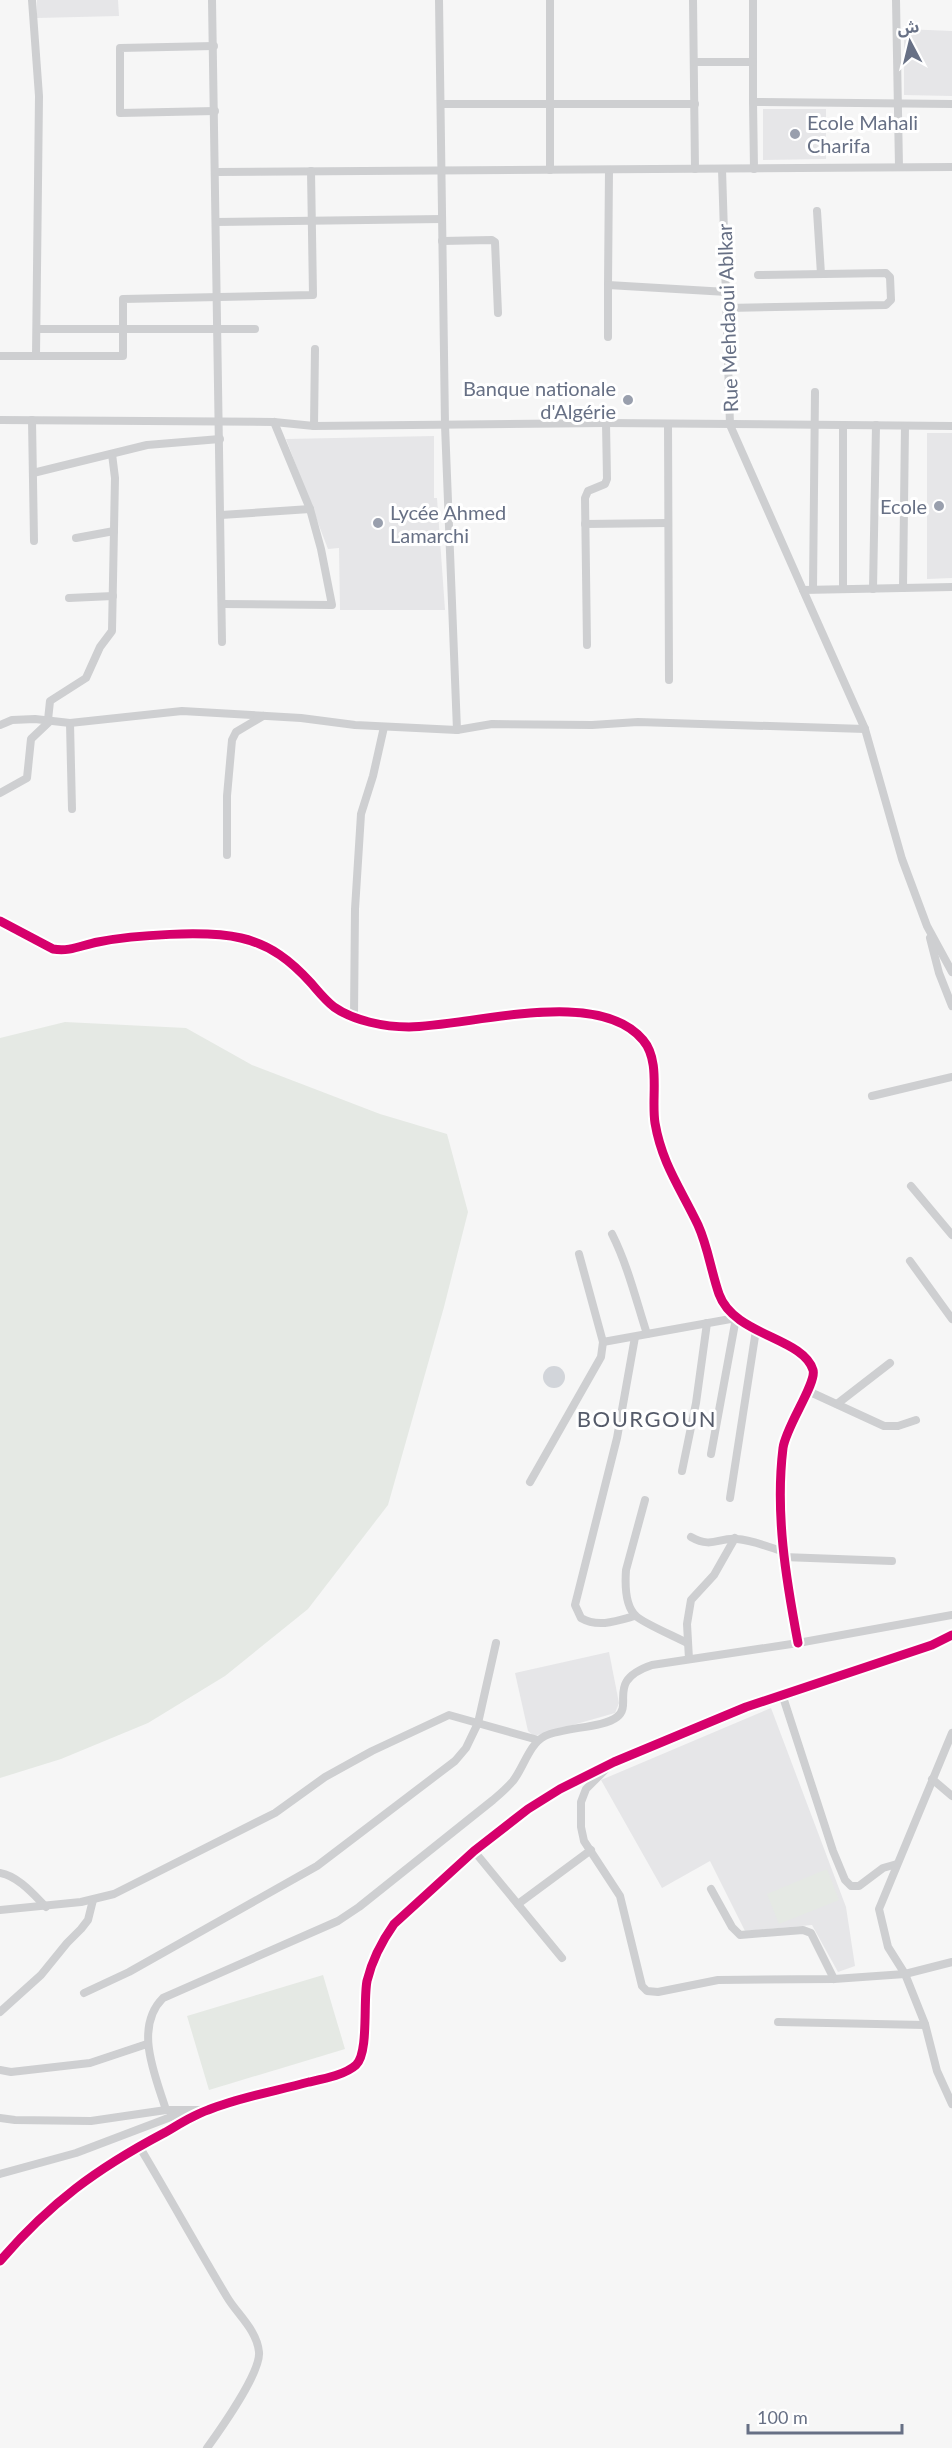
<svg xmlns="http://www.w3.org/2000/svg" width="952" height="2448" viewBox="0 0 952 2448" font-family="Lato,'Noto Sans Arabic',sans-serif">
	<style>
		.built { fill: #e6e6e8 }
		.green { fill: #e5e9e4 }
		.water { fill: #d2d5da }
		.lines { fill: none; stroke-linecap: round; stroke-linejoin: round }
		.minor { stroke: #cecfd1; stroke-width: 8 }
		.cycleway-casing { stroke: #fff; stroke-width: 13 }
		.cycleway { stroke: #d6006c; stroke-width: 9 }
		.poi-dot { fill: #999fad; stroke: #fff; stroke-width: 2 }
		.labels { text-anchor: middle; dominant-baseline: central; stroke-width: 6; stroke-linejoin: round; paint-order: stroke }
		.poi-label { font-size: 20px; fill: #677085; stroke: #fff; text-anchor: start }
		.street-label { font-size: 20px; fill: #677085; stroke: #fff }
		.quarter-label { font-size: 22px; letter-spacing: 1.5px; fill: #555b6a; stroke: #fff }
	</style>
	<rect width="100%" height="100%" fill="#f6f6f6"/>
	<g class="built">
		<polygon points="37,0 118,0 119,16 37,18"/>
		<polygon points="904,29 952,31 952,96 904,95"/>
		<polygon points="763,109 826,109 826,159 763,160"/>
		<polygon points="927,433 952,433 952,578 927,579"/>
		<polygon points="434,436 434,498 437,498 445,610 340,610 339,548 328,549 286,439"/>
		<polygon points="609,1652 619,1703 615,1713 534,1736 528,1731 515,1673"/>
		<polygon points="771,1708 846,1907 855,1966 838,1972 812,1925 745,1931 710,1861 662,1888 601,1780"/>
	</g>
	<g class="green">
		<polygon points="65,1022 186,1028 252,1065 380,1114 447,1134 468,1212 444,1307 388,1505 308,1609 225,1676 148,1723 61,1759 0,1778 0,1038"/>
		<polygon points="827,1869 839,1900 779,1924 767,1894"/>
		<polygon points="323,1975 345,2049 209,2090 187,2016"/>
	</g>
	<circle class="water" cx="554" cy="1377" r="11"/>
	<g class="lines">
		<g class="minor">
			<polyline points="32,0 39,96 36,356"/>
			<polyline points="212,0 222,642"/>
			<polyline points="439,0 445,425 457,730"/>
			<polyline points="550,0 550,170"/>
			<polyline points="693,0 695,169"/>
			<polyline points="753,0 753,102 952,104"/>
			<polyline points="896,0 899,167"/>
			<polyline points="214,46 120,48 120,113 215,111"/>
			<polyline points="694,62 753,62"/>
			<polyline points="753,102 754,169"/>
			<polyline points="441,104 695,104"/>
			<polyline points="722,169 730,425 803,590 952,587"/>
			<polyline points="609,170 608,285 727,292"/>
			<polyline points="216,172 952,167"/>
			<polyline points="817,211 821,274"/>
			<polyline points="216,222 442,219"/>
			<polyline points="442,241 492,240 495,242 498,313"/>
			<polyline points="608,285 608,337"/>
			<polyline points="727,308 886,305 891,300 890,277 886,273 758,275"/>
			<polyline points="37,329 255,329"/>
			<polyline points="0,356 123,356 123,299 313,295 311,171"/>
			<polyline points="0,420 274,422 314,426 606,423 952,426"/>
			<polyline points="32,420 34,541"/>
			<polyline points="668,424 669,680"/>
			<polyline points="314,426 315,349"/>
			<polyline points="33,473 147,445 220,439"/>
			<polyline points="221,515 310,509"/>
			<polyline points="585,524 668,523"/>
			<polyline points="76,538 114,531"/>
			<polyline points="903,588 905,426"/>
			<polyline points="813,589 815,392"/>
			<polyline points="843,589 843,426"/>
			<polyline points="873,589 876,425"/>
			<polyline points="803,590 865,729 902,859 927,926 952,972"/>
			<polyline points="69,598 113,596"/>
			<polyline points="222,604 332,605 321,549 310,509 274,422"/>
			<polyline points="587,645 585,498 588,491 605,484 607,479 606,423"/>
			<polyline points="48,720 50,701 86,678 100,647 112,631 115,478 112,454"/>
			<polyline points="70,723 72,809"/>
			<polyline points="0,725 12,720 35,719 70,723 182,711 301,718 355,725 457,730 492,724 592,725 638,722 865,729"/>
			<polyline points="0,793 27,778 31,739 50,721"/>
			<polyline points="227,855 227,796 232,740 236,732 263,716"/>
			<path d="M0,921L53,949C70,952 82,945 98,942C133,935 207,930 241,938C271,945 291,961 311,983C318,991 325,1000 334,1007C354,1021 385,1027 409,1027C472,1026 598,986 643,1040C661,1061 651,1098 655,1123C662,1164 681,1189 698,1225C708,1247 711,1271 719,1294C734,1336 803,1337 813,1370C817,1383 786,1426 783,1448C775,1514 786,1579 798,1643"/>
			<polyline points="930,938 939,973 952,1006"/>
			<polyline points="354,1016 355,909 361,814 373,776 384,727"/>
			<polyline points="872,1096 952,1077"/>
			<polyline points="911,1186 952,1235"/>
			<path d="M612,1234C628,1266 636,1300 647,1334"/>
			<polyline points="910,1261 952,1319"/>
			<path d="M635,1337L617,1438L575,1605L581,1618C598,1628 617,1621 635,1616"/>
			<polyline points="603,1342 736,1318 711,1454"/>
			<polyline points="808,1391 884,1426 898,1426 916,1420"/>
			<polyline points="837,1404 890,1363"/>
			<polyline points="682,1471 696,1403 707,1323"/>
			<polyline points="530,1482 601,1357 603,1342 579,1254"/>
			<polyline points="730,1498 756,1330"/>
			<path d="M645,1500L626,1570C625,1584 625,1606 636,1616C643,1623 676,1637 687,1643"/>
			<path d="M691,1537C712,1549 719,1537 737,1539C752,1540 768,1547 782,1551"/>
			<polyline points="783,1557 892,1561"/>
			<polyline points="689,1659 687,1624 691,1600 714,1575 735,1538"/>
			<polyline points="782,1694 833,1851 845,1880 851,1886 859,1886 883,1868 897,1864"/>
			<polyline points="952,1733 879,1909 888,1947 905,1974 925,2024 937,2071 952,2104"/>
			<polyline points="606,1769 586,1789 581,1802 581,1827 584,1841 620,1896 642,1986 647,1991 658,1992 718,1980 834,1979 905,1974 952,1962"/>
			<polyline points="932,1779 952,1796"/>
			<polyline points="474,1851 562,1958"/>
			<path d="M0,1873C18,1876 34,1895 46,1907"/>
			<polyline points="711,1889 732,1927 740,1935 803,1930 811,1933 834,1979"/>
			<polyline points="518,1904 591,1850"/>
			<polyline points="0,1910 81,1902 114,1894 275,1813 325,1777 372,1751 449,1715 538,1740"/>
			<polyline points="84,1993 129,1972 317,1866 455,1761 466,1748 478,1723 496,1643"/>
			<polyline points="0,2012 41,1975 67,1943 81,1929 88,1920 93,1900"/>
			<polyline points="778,2022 925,2025"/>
			<polyline points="0,2070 11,2072 90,2063 147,2044"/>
			<path d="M166,2110C156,2077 133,2028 163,1998L338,1921L359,1907L493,1800C500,1794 507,1788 513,1781C524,1767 529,1744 545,1736C564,1727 603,1728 617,1717C634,1704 605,1681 652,1665L798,1643L952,1615"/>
			<polyline points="0,2118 15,2120 91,2121 166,2110 204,2110"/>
			<path d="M139,2146C169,2196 197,2247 227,2297C237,2314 257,2330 259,2352C261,2372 220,2430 207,2448"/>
			<polyline points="0,2174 76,2153 184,2112"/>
			<path d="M0,2261C50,2203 96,2169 164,2133C178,2125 193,2115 208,2110C240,2097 276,2091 309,2082C323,2079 345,2075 356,2065C369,2053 363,2001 367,1981C372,1960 382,1941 394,1924L474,1851L528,1809L560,1789L614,1762L746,1707L932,1645L952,1635"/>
		</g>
		<g class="cycleway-casing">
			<g id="cycleway">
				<path d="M0,921L53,949C70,952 82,945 98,942C133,935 207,930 241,938C271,945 291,961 311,983C318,991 325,1000 334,1007C354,1021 385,1027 409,1027C472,1026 598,986 643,1040C661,1061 651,1098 655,1123C662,1164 681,1189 698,1225C708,1247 711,1271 719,1294C734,1336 803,1337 813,1370C817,1383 786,1426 783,1448C775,1514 786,1579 798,1643"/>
				<path d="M0,2261C50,2203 96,2169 164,2133C178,2125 193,2115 208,2110C240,2097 276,2091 309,2082C323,2079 345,2075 356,2065C369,2053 363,2001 367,1981C372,1960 382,1941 394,1924L474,1851L528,1809L560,1789L614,1762L746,1707L932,1645L952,1635"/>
			</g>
		</g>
		<use href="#cycleway" class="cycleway"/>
	</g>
	<g class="poi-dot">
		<circle cx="795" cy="134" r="6"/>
		<circle cx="628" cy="400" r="6"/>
		<circle cx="939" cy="506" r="6"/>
		<circle cx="378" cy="523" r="6"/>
	</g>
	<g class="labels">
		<g class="poi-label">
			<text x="807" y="122">Ecole Mahali<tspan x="807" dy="23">Charifa</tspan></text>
			<text x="616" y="388" text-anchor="end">Banque nationale<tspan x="616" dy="23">d'Algérie</tspan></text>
			<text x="927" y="506" text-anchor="end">Ecole</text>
			<text x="390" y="512">Lycée Ahmed<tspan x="390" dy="23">Lamarchi</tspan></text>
		</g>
		<g class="street-label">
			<text transform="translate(727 318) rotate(-92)">Rue Mehdaoui Ablkar</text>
		</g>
		<g class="quarter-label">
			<text x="647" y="1418">BOURGOUN</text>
		</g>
	</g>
	<g transform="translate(910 42) rotate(353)" stroke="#ffffff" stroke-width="4.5" paint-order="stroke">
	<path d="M0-4.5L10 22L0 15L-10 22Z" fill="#677085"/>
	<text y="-9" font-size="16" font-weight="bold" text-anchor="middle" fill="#677085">ش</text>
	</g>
	<path d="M748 2424v9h154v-9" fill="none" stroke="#677085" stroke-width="3"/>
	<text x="757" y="2424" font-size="18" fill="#677085" stroke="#ffffff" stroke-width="4.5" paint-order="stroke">100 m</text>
</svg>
